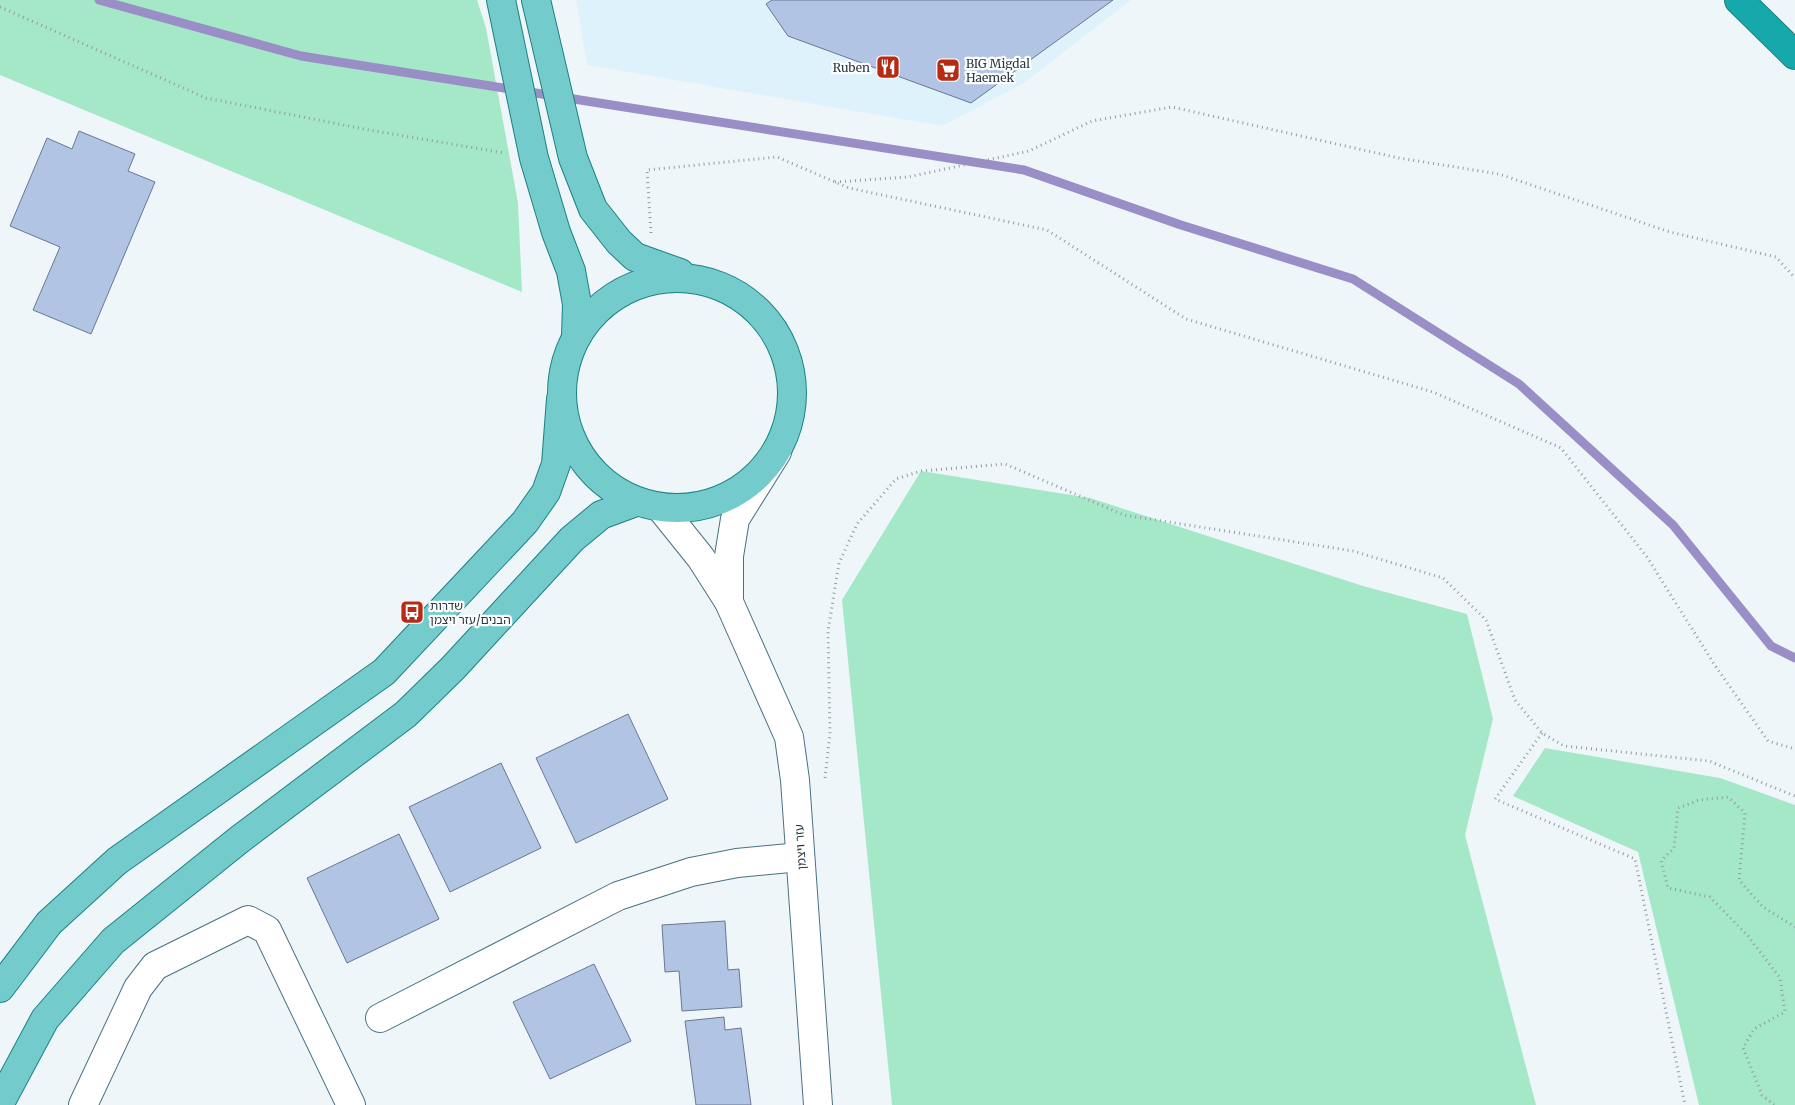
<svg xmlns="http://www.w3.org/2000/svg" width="1795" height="1105" viewBox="0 0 1795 1105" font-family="Merriweather,'Noto Sans Hebrew',serif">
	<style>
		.built { fill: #def2fb }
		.green { fill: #a4e8c7 }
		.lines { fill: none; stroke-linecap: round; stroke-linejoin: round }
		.stream { stroke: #9a8ec6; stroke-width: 9 }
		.building { fill: #b2c4e4; stroke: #677895 }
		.minor-casing { stroke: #4b7081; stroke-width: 30 }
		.major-casing { stroke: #1c8185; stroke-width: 30 }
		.highway-casing { stroke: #1c8185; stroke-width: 30 }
		.path { stroke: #929da3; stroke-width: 3; stroke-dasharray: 1 4; stroke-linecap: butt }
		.minor { stroke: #fff; stroke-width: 28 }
		.major { stroke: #73cbcc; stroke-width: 28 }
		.highway { stroke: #16a8aa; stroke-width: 28 }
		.labels { text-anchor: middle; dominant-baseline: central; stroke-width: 4.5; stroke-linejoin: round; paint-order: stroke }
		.poi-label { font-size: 12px; fill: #283840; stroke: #fff; text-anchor: start }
		.street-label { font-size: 12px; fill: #283840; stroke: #fff }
	</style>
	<rect width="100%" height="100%" fill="#eff6fa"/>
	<polygon class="built" points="576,0 1131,0 1024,83 942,126 587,65"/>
	<g class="green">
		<polygon points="0,0 477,0 486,28 518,203 522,292 0,75"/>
		<polygon points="921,471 1090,498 1363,586 1467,614 1493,719 1465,835 1536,1105 892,1105 842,600"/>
		<polygon points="1545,748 1720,778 1795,805 1795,1105 1699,1105 1638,852 1513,796"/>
	</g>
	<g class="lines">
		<polyline class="stream" points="99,0 301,56 1024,170 1181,225 1353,279 1519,384 1673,525 1771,646 1795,658"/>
	</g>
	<g class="building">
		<polygon points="772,0 1113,0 971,103 788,36 766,4"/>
		<polygon points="79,131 135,154 128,171 155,182 91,334 33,310 60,247 10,226 47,138 72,149"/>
		<polygon points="628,714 668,799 576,843 536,758"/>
		<polygon points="501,763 541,848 450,892 409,807"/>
		<polygon points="399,834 439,919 347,963 307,878"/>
		<polygon points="725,921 728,970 739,969 742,1007 682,1011 679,971 665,972 662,925"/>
		<polygon points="594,964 631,1041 550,1079 513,1002"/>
		<polygon points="724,1017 725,1030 741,1028 751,1105 696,1105 685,1021"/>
	</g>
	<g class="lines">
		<g class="minor-casing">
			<g id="minor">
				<polyline points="660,507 701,558 729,602 789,737 795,780 818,1105"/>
				<polyline points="729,602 729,556 735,519 777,452"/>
				<polyline points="380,1018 618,896 691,872 737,863 800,857"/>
				<polyline points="83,1105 138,988 155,966 248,920 267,930 351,1105"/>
			</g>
		</g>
		<g class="major-casing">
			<g id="major">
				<polyline points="501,0 534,158 556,232 571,271 577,304 576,336"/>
				<polyline points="536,0 573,158 593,209 619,242 635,257 680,273"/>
				<circle cx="677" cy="393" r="115"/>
				<polyline points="0,988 49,923 117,861 384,672 525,522 546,492 556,464 561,399"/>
				<polyline points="0,1103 45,1019 113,941 240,839 406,714 453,668 572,539 601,515 636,502"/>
			</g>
		</g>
		<g class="highway-casing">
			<polyline id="highway" points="1739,0 1795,55"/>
		</g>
		<g class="path">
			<polyline points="0,7 206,98 369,130 504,153"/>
			<polyline points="835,182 908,177 1029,151 1092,121 1172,107 1399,158 1499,174 1670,232 1776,257 1795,278"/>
			<polyline points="651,233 647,170 777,157 849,188 1047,230 1186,319 1433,392 1561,448 1647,557 1714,664 1768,741 1795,749"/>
			<polyline points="1542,733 1495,799 1635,859 1685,1105"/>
			<polyline points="825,778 830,734 828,631 839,563 857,524 896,479 921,471 1005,464 1124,515 1353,551 1443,578 1486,620 1515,700 1542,733 1564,746 1709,761 1795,796"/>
			<polyline points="1774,1105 1762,1095 1743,1048 1754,1029 1785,1012 1780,978 1748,936 1710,897 1668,888 1661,861 1674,848 1678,808 1699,800 1728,797 1745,813 1739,880 1763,907 1795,927"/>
		</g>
		<use href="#minor" class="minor"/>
		<use href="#major" class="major"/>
		<use href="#highway" class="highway"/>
	</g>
	<defs>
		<g id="restaurant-square" transform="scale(1.25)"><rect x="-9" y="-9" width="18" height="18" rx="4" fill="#b72b14" stroke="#fff"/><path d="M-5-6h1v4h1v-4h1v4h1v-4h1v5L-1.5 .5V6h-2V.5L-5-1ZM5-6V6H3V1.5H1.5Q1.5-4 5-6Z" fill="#fff"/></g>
		<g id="supermarket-square" transform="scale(1.25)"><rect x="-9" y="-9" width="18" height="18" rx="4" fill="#b72b14" stroke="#fff"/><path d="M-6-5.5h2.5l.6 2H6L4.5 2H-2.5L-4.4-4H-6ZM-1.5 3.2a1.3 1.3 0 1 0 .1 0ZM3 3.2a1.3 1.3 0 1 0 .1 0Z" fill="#fff"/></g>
		<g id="bus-square" transform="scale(1.25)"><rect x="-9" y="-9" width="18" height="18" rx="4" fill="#b72b14" stroke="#fff"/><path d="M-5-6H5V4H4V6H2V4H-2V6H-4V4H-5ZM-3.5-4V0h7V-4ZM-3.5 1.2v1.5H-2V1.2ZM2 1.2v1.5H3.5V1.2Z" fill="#fff"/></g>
	</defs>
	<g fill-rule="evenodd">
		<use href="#restaurant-square" x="888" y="67"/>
		<use href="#supermarket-square" x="948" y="70"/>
		<use href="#bus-square" x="412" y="612"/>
	</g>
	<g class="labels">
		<g class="poi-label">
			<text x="966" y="63">BIG Migdal<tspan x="966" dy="14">Haemek</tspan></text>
			<text x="870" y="67" text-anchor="end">Ruben</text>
			<text x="430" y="605">שדרות<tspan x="430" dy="14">הבנים/עזר ויצמן</tspan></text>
		</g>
		<g class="street-label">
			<text transform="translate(800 847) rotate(-94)">עזר ויצמן</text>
		</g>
	</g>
</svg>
